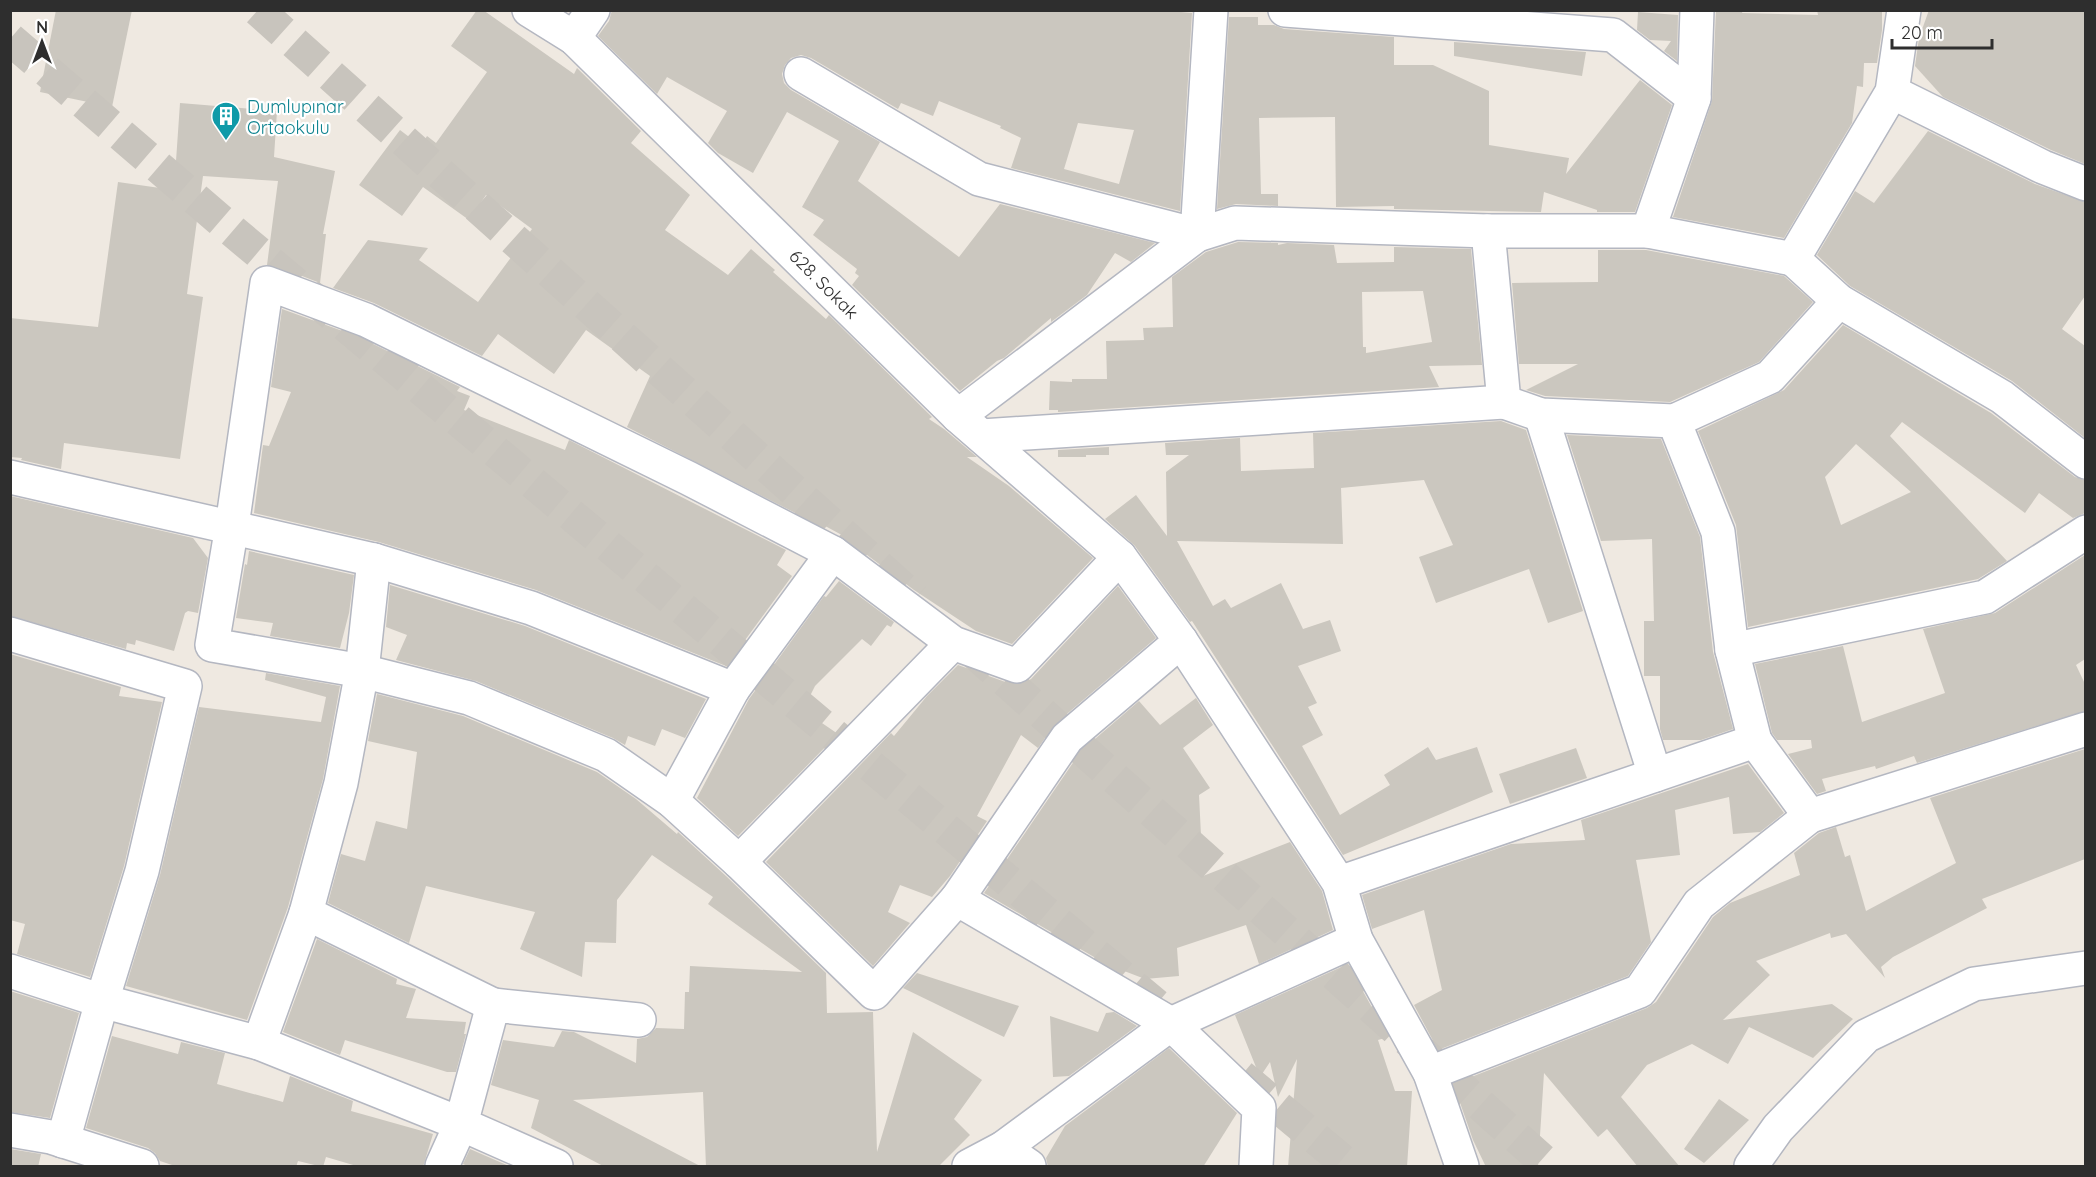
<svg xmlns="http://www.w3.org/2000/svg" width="2096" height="1177" viewBox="0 0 2096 1177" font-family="Quicksand,sans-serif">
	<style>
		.building { fill: #cbc7bf; fill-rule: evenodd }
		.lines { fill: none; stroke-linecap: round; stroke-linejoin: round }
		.primary-tunnel { stroke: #c8c4bd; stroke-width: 33; stroke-dasharray: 33 16; stroke-linecap: butt }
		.street-casing { stroke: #b4b7c1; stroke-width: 36 }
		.street { stroke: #fff; stroke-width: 33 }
		.labels { text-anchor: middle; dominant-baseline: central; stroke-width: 4.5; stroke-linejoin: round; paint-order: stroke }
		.culture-label { font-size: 18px; fill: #0d838f; stroke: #fff; text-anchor: start }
		.street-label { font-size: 18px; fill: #2e2e2e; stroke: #fff }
	</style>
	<rect width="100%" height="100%" fill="#efe9e1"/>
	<g class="building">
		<polygon points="56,10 132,10 112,107 40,92"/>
		<polygon points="477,10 483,10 574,74 577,68 641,131 631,143 690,195 665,230 728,275 751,249 775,270 773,272 826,319 829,315 932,417 929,419 944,429 977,457 967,457 1009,486 1093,558 1012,644 976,631 914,590 863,552 860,550 862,546 816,521 815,523 627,427 650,376 586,330 554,374 498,334 482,356 374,303 333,288 368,240 428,248 419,260 478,302 532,229 486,195 469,220 423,187 402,216 359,185 400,130 421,146 427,136 436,143 487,72 451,46"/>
		<path d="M612,10H1159L1192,13L1180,211L1011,168L1021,138L1000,128L1001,126L939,101L933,116L901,103L898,109L811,58L801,55L791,58L785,65L782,74L784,83L791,90L880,142L858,181L959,257L1000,204L1155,243L1131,262L1115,253L1087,295L1051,322V318L1004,358L997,361L960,391L852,285L859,276L855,273L857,269L813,235L824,220L802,207L839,141L787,112L753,173L718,153L708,143L727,111L667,77L657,94L598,36L609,21ZM1078,123L1134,130L1119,184L1064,169Z"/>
		<polygon points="1716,10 1743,10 1742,13 1818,15 1817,10 1882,11 1882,30 1877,63 1864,63 1863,87 1857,86 1852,123 1784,238 1673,217 1712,101"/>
		<polygon points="1929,10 2085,10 2085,164 2051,150 1943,97 1915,66 1919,38"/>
		<polygon points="1638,12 1678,15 1677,61 1664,51 1671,41 1650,40 1637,30"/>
		<polygon points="1229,17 1258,17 1258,25 1274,25 1284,29 1394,37 1394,65 1433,65 1489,91 1489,145 1569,158 1566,174 1640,80 1672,105 1635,212 1597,212 1597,210 1544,192 1541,212 1394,209 1394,206 1336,207 1335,117 1259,118 1261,194 1278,194 1278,206 1236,204 1217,209"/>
		<polygon points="1454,42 1586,52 1582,76 1454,56"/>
		<polygon points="180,103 277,111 274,157 335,171 323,234 326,234 320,283 274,265 267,265 278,181 203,176 187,294 203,297 180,459 64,443 61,469 21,460 22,458 10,457 10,318 98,327 118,182 174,190"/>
		<polygon points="1928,131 2035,184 2085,202 2085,296 2062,329 2085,346 2085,438 2012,381 1850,286 1817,255 1855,191 1874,203"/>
		<path d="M1238,242L1278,243V245L1287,243L1334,245L1337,263L1394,262V247L1471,249L1482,365L1429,366L1439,387L1058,412V410H1049L1050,381L1072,382V379H1107L1106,341L1144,340L1143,328L1173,327L1172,277L1206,252ZM1423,291L1432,342L1366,353V347H1363L1362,292Z"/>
		<polygon points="1598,250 1646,250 1784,276 1813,302 1759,362 1670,402 1545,396 1526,390 1578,364 1519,364 1512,283 1598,282"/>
		<polygon points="282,309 359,337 460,387 457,391 470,396 464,410 565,450 569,440 786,550 777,565 792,576 726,666 536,590 379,542 254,513 263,445 269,446 291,392 271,387"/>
		<path d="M1843,325L1991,413L2075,477L2085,480V513L2073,518L2039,493L2025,513L1902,422L1890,436L2007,561L1978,579L1748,627L1736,525L1698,431L1784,390ZM1856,444L1911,492L1841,525L1825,477Z"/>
		<polygon points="1501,421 1526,430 1583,611 1548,623 1529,569 1436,603 1419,557 1453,545 1424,480 1341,488 1343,544 1177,541 1213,606 1225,599 1231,608 1281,583 1303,629 1330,620 1341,651 1298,666 1317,703 1308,707 1323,735 1302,746 1340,815 1390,785 1384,775 1428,747 1436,760 1477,747 1493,792 1343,855 1192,621 1190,622 1135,546 1105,519 1136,495 1167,536 1166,472 1189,455 1166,455 1165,443 1240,438 1241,471 1314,468 1313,433"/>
		<polygon points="1567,435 1661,439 1700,537 1713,652 1733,729 1701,740 1663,740 1660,729 1660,676 1644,676 1644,621 1654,621 1652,539 1601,541"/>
		<polygon points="1109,447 1109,455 1086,455 1086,457 1058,457 1058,450"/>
		<polygon points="10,496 193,538 208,558 198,613 188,611 185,613 174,651 136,640 135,645 127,643 126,649 10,616"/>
		<polygon points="249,551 354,575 349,613 340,648 270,636 273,623 236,618 245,564 247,565"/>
		<polygon points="2085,555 2085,659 2076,665 2085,684 2085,711 1917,763 1914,756 1876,769 1875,766 1822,779 1826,791 1817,794 1788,754 1812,748 1811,740 1777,740 1772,733 1755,664 1843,646 1862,722 1945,693 1923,629 1995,613"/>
		<polygon points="839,581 894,622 891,627 887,625 871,646 862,639 815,686 803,710 838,734 738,836 697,798 749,699 824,596 826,597"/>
		<polygon points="390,585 525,626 706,699 685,738 662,729 655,746 628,736 625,745 613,738 476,681 396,660 407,635 386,627"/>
		<polygon points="1118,586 1156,638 1055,724 1038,748 1021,735 977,816 987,821 950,876 932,897 900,885 888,912 910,923 873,966 766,862 891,733 894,736 927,696 958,665 1011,684 1022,684 1031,679"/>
		<polygon points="10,654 121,687 119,696 162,702 124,866 90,977 17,954 25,924 10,920"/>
		<polygon points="266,673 340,686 323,779 288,907 247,1020 126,986 160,875 199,707 321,722 326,697 265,680"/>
		<polygon points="377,694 463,716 597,772 636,799 677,834 678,832 726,876 826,973 827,1013 873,1012 877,1152 913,1032 982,1080 954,1119 970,1135 938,1167 706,1167 703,1092 573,1100 702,1167 605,1167 531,1128 539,1100 491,1085 503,1040 554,1047 562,1031 574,1032 636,1063 637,1039 647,1037 656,1028 684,1029 685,992 689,992 690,966 802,972 708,904 713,897 652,855 617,900 616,943 585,942 582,977 520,949 535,912 426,886 409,943 328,903 341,854 365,861 376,821 407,829 417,752 368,741"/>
		<polygon points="1196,698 1213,725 1183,748 1210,788 1199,795 1203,876 1290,842 1322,891 1333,930 1259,964 1246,925 1177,948 1179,976 1145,979 1106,964 984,893 1081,751 1139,701 1160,725"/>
		<polygon points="1576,748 1587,778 1510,804 1499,774"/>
		<polygon points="2085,749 2085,859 1982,899 1987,908 1893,957 1881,967 1885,978 1846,934 1831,938 1830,933 1756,961 1770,975 1723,1020 1832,1004 1853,1019 1813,1058 1749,1027 1728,1064 1692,1044 1647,1065 1621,1097 1680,1167 1638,1167 1607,1129 1598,1137 1544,1073 1538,1167 1486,1167 1473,1140 1456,1091 1460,1091 1456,1083 1647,1008 1656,1002 1713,917 1730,903 1800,875 1794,853 1819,833 1836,827 1845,857 1850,855 1866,911 1956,863 1930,798"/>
		<polygon points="1748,764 1784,813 1760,832 1733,834 1729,797 1675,810 1680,855 1636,860 1651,942 1628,976 1438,1050 1414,1005 1442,990 1424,910 1372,929 1362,895 1511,844 1585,840 1581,820"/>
		<polygon points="317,939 397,979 396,984 416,989 406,1018 466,1022 464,1034 466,1034 456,1072 447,1072 345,1040 340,1055 283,1032"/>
		<polygon points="1348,964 1386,1033 1388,1037 1378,1040 1395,1091 1412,1091 1407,1167 1288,1167 1297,1059 1278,1097 1270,1062 1260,1077 1235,1015"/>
		<polygon points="917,973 1019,1006 1004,1037 903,988"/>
		<polygon points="10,991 79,1013 50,1118 10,1112"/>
		<polygon points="1114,1012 1137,1026 1069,1076 1053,1077 1050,1016 1098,1032 1106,1013"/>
		<polygon points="112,1036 178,1054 181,1042 225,1053 217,1084 283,1102 290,1076 353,1101 351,1111 433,1134 423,1167 360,1167 326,1157 323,1167 298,1161 296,1167 178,1167 160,1161 155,1153 148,1148 86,1128"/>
		<polygon points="1169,1048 1237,1113 1203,1167 1048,1167 1046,1158 1065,1126"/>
		<polygon points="1719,1099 1749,1120 1704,1163 1684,1149"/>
		<polygon points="10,1149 41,1154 38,1167 10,1167"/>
		<polygon points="470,1149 511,1167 470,1167 463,1164"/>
	</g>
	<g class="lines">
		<g class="primary-tunnel">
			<polyline points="258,10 915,599"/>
			<polyline points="10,39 235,233 1156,1005"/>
			<polyline points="969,648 1549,1166"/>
			<polyline points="1241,1076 1349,1166"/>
		</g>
		<g class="street-casing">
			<g id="street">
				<polyline points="529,10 574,38 958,416 1120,557 1181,641 1339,883 1356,940 1430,1073 1462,1166"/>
				<polyline points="1285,10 1613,35 1694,98"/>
				<polyline points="1904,10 1892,92 1793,259 1839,301 2002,397 2086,462"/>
				<polyline points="574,38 593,10"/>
				<polyline points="801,74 979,179 1197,235 1235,223 1488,231 1648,231 1694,98 1697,10"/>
				<polyline points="1892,92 2043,167 2086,184"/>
				<polyline points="1488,231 1504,402 1541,415 1674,421 1770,377 1839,301"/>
				<polyline points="1648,231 1793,259"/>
				<polyline points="1541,415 1655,775"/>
				<polyline points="958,416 1197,235 1211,10"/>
				<polyline points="1674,421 1718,532 1732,650 1755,741"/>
				<polyline points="982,436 1504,402"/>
				<polyline points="10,477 374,560 531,608 733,689 833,553"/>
				<polyline points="1120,557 1017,666 953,643 833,553 688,478 366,320 267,283 232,526 212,645 362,671 469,698 606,755 672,801 739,862 874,993 957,899 1171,1024 1259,1108 1256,1166"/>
				<polyline points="374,560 362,671 341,783 306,913 493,1005"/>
				<polyline points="10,634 185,686 142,871 102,1001 63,1141"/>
				<polyline points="1732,650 1985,597 2086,532"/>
				<polyline points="672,801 733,689"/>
				<polyline points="739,862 953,643"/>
				<polyline points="1339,883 1755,741 1810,816 2086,729"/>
				<polyline points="957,899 1067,738 1181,641"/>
				<polyline points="10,971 102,1001 259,1043 461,1124 442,1166"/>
				<polyline points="259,1043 306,913"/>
				<polyline points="1430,1073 1640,991 1699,904 1810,816"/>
				<polyline points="10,1130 51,1137 142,1166"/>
				<polyline points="1003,1148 1029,1166"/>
				<polyline points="556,1166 461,1124 493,1005 639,1020"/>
				<polyline points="969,1166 1003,1148 1171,1024 1356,940"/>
				<polyline points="1751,1166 1778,1128 1866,1036 1974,984 2086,968"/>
			</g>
		</g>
		<use href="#street" class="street"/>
	</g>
	<defs>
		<g id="building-pin" transform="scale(1.5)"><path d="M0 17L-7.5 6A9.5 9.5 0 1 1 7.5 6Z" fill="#0f9aa8" stroke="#fff"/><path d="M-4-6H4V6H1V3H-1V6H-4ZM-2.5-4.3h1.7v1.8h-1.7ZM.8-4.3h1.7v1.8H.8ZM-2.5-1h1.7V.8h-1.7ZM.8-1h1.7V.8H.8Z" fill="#fff"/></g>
	</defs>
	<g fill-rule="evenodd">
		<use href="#building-pin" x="226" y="116"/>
	</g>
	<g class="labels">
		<g class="culture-label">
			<text x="247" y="106">Dumlupınar<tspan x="247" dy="21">Ortaokulu</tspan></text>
		</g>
		<g class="street-label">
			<text transform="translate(824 284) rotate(45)">628. Sokak</text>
		</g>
	</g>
	<rect width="2096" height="1177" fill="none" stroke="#2e2e2e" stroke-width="24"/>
	<g transform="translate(42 42)" stroke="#ffffff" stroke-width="4.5" paint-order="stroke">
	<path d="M0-4.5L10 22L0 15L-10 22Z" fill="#2e2e2e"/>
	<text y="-9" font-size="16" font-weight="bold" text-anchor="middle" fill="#2e2e2e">N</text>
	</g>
	<path d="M1892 39v9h100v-9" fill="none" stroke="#2e2e2e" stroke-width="3"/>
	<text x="1901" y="39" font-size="18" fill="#2e2e2e" stroke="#ffffff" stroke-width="4.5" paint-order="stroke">20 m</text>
</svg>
